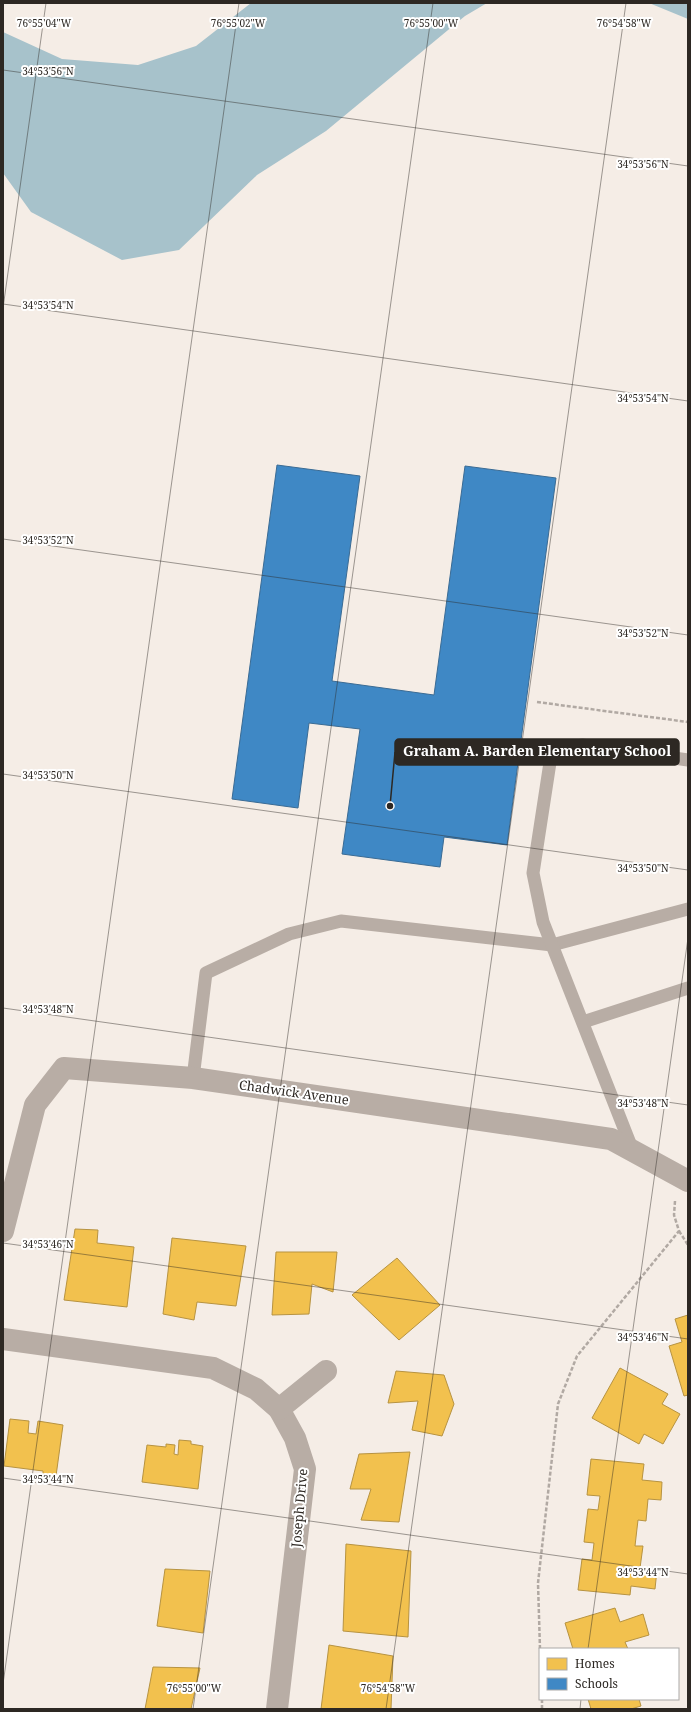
<svg xmlns="http://www.w3.org/2000/svg" width="691" height="1712" viewBox="0 0 691 1712" font-family="'Noto Serif',serif">
	<style>
		.water { fill: #a7c2cb }
		.homes { fill: #f2c14e; stroke: #b79341 }
		.schools { fill: #3f88c5; stroke: #3a6b94 }
		.lines { fill: none; stroke-linecap: round; stroke-linejoin: round }
		.path { stroke: #b1a9a3; stroke-width: 2.5; stroke-dasharray: 4 2; stroke-linecap: butt }
		.lane { stroke: #b8ada5; stroke-width: 13 }
		.street { stroke: #b8ada5; stroke-width: 22 }
		.ticks { fill: none; stroke: #2d2823; stroke-width: 1; stroke-opacity: 0.45 }
		.labels { text-anchor: middle; dominant-baseline: central; stroke-width: 4; stroke-linejoin: round; paint-order: stroke }
		.street-label { font-size: 13px; fill: #2d2823; stroke: #fff }
		.ticks-label { font-size: 10px; text-anchor: middle; fill: #2d2823; stroke: #fff; stroke-width: 4; stroke-linejoin: round; paint-order: stroke }
		.leader { fill: none; stroke: #2d2823; stroke-width: 1.5 }
		.callout-dot { fill: #2d2823; stroke: #fff; stroke-width: 1.5 }
		.callout { fill: #2d2823; stroke: #2d2823; stroke-width: 1.5 }
		.callout-label { font-size: 14px; text-anchor: middle; font-weight: bold; fill: #fff }
	</style>
	<rect width="100%" height="100%" fill="#f5ede6"/>
	<g class="water">
		<polygon points="251,3 487,3 465,16 326,131 257,175 179,250 122,260 31,212 3,173 3,32 62,59 138,65 196,46"/>
		<polygon points="649,3 688,3 688,19"/>
	</g>
	<g class="homes">
		<polygon points="75,1229 98,1230 97,1243 134,1247 127,1307 64,1300"/>
		<polygon points="172,1238 246,1246 236,1306 197,1302 194,1320 163,1314"/>
		<polygon points="276,1252 337,1252 333,1292 312,1284 309,1314 272,1315"/>
		<polygon points="397,1258 440,1305 399,1340 352,1295"/>
		<polygon points="688,1315 688,1395 684,1396 669,1346 682,1342 675,1319"/>
		<polygon points="620,1368 668,1394 662,1404 680,1414 663,1444 644,1434 639,1444 592,1418"/>
		<polygon points="396,1371 444,1375 454,1404 442,1436 412,1430 418,1401 388,1403"/>
		<polygon points="10,1419 29,1421 28,1433 36,1434 38,1421 63,1425 56,1476 43,1474 43,1471 4,1466"/>
		<polygon points="179,1440 191,1441 191,1444 203,1446 198,1489 142,1482 147,1445 166,1447 166,1444 175,1445 174,1454 178,1455"/>
		<polygon points="410,1452 399,1522 361,1520 371,1489 350,1489 359,1454"/>
		<polygon points="591,1459 644,1464 642,1480 662,1482 661,1500 648,1499 646,1521 638,1520 635,1546 643,1546 640,1568 657,1570 655,1589 631,1586 630,1595 578,1590 582,1559 592,1560 594,1543 584,1542 588,1509 598,1510 600,1496 587,1495"/>
		<polygon points="346,1544 411,1551 408,1637 343,1631"/>
		<polygon points="165,1569 210,1571 203,1633 157,1626"/>
		<polygon points="615,1608 620,1622 643,1614 649,1635 625,1642 628,1649 573,1649 565,1623"/>
		<polygon points="329,1645 393,1656 391,1709 321,1709"/>
		<polygon points="153,1667 200,1668 191,1709 145,1709"/>
		<polygon points="588,1699 639,1699 641,1706 631,1709 591,1709"/>
	</g>
	<polygon class="schools" points="277,465 360,476 332,681 434,695 465,466 556,478 507,845 444,837 440,867 342,854 360,729 309,723 298,808 232,799"/>
	<g class="lines">
		<g class="path">
			<polyline points="537,702 688,722"/>
			<polyline points="679,1231 688,1245"/>
			<polyline points="540,1649 538,1583 558,1404 577,1356 679,1231 674,1215 675,1201"/>
			<polyline points="542,1699 542,1709"/>
		</g>
		<g class="lane">
			<polyline points="583,1022 688,988"/>
			<polyline points="193,1078 206,973 289,934 341,921 552,945 688,909"/>
			<polyline points="633,1151 543,922 533,873 551,756 582,745 688,760"/>
		</g>
		<g class="street">
			<polyline points="3,1231 35,1105 64,1068 193,1078 611,1139 688,1181"/>
			<polyline points="3,1339 213,1368 256,1389 279,1409 295,1438 305,1469 277,1709"/>
			<polyline points="279,1409 326,1371"/>
		</g>
	</g>
	<path class="ticks" d="M3,70L688,166M3,304L688,401M3,308L46,3M3,539L688,635M3,774L688,870M3,1008L688,1105M3,1243L688,1339M3,1478L688,1574M588,1649L688,938M3,1684L239,3M193,1709L433,3M386,1709L626,3M580,1709L581,1699"/>
	<g class="labels">
		<g class="street-label">
			<text transform="translate(294 1092) rotate(8)">Chadwick Avenue</text>
			<text transform="translate(299 1508) rotate(-85)">Joseph Drive</text>
		</g>
	</g>
	<g class="ticks-label">
		<text x="44" y="27">76°55'04"W</text>
		<text x="238" y="27">76°55'02"W</text>
		<text x="431" y="27">76°55'00"W</text>
		<text x="624" y="27">76°54'58"W</text>
		<text x="48" y="75">34°53'56"N</text>
		<text x="643" y="168">34°53'56"N</text>
		<text x="48" y="309">34°53'54"N</text>
		<text x="643" y="402">34°53'54"N</text>
		<text x="48" y="544">34°53'52"N</text>
		<text x="643" y="637">34°53'52"N</text>
		<text x="48" y="779">34°53'50"N</text>
		<text x="643" y="872">34°53'50"N</text>
		<text x="48" y="1013">34°53'48"N</text>
		<text x="643" y="1107">34°53'48"N</text>
		<text x="48" y="1248">34°53'46"N</text>
		<text x="643" y="1341">34°53'46"N</text>
		<text x="48" y="1483">34°53'44"N</text>
		<text x="643" y="1576">34°53'44"N</text>
		<text x="194" y="1692">76°55'00"W</text>
		<text x="388" y="1692">76°54'58"W</text>
	</g>
	<path class="leader" d="M390 806L395 752"/>
	<circle class="callout-dot" cx="390" cy="806" r="4"/>
	<rect class="callout" x="395" y="739" width="284" height="26" rx="4"/>
	<g class="callout-label">
		<text x="537" y="756">Graham A. Barden Elementary School</text>
	</g>
	<rect width="691" height="1712" fill="none" stroke="#2d2823" stroke-width="8"/>
	<rect x="539" y="1648" width="140" height="52" fill="#ffffff" stroke="#aba9a7"/>
	<rect x="547" y="1658" width="20" height="12" fill="#f2c14e" stroke="#aba9a7"/>
	<text x="575" y="1668" font-size="12" fill="#2d2823">Homes</text>
	<rect x="547" y="1678" width="20" height="12" fill="#3f88c5" stroke="#aba9a7"/>
	<text x="575" y="1688" font-size="12" fill="#2d2823">Schools</text>
</svg>
